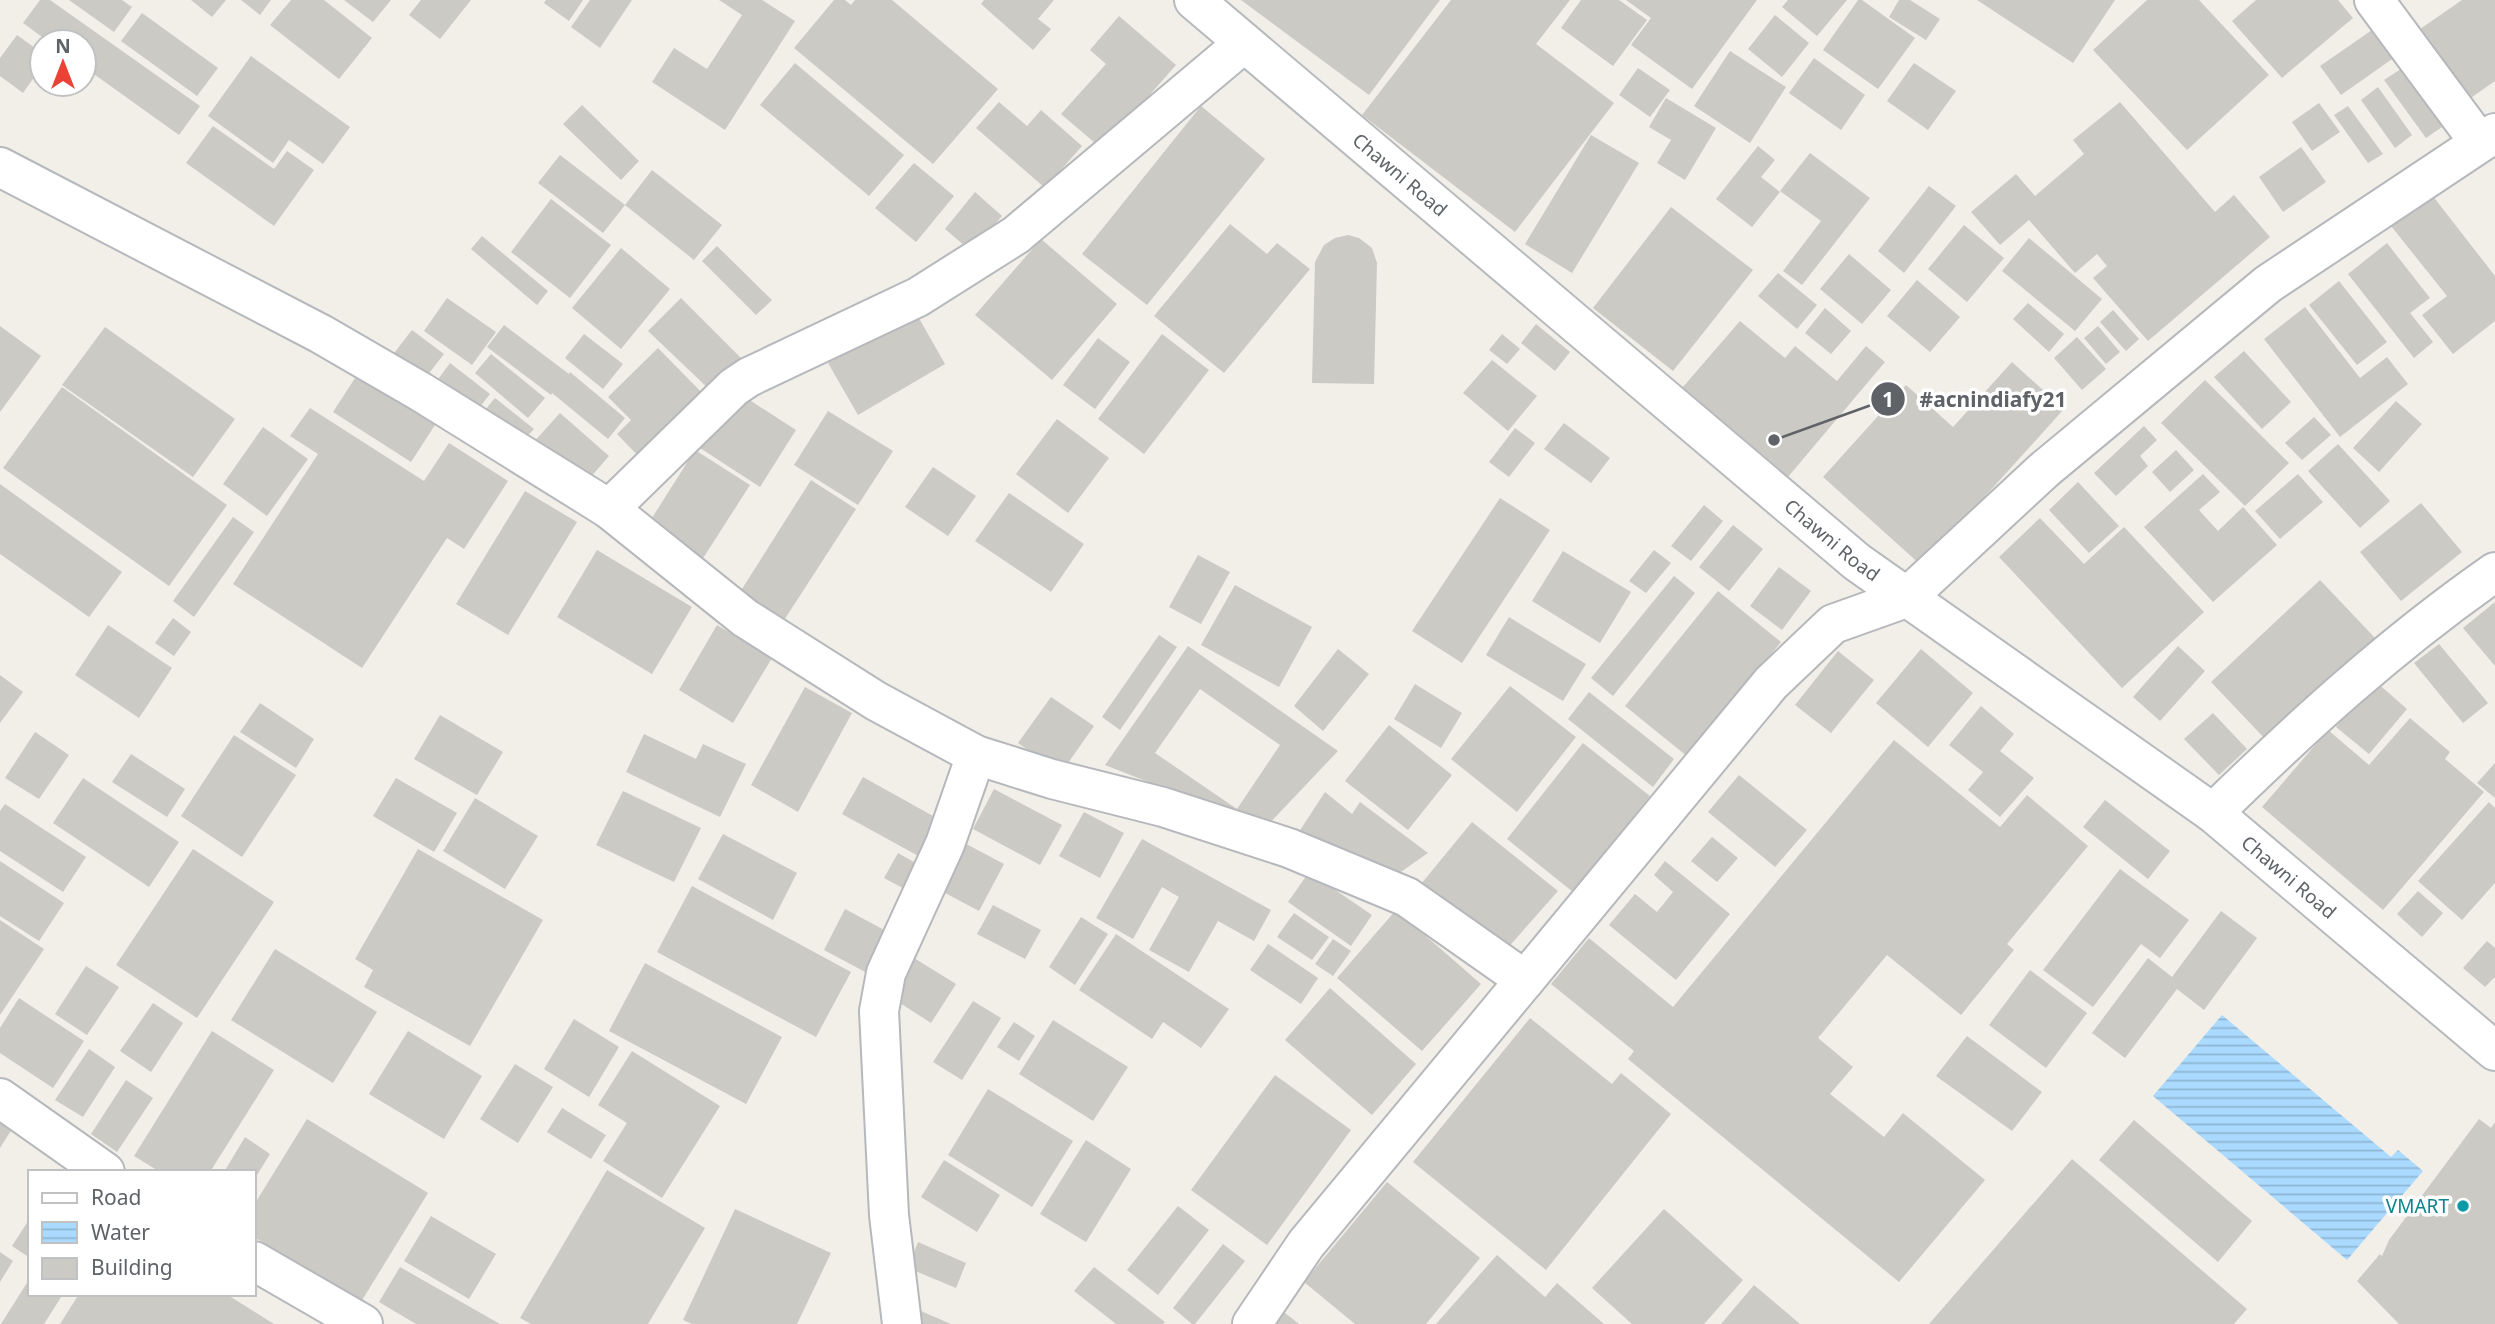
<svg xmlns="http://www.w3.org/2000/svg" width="2495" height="1324" viewBox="0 0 2495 1324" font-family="'Noto Sans',sans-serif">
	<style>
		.water { fill: url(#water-rules) }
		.building { fill: #cccac5; fill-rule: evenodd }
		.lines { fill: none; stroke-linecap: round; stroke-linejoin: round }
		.street-casing { stroke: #b5b8bc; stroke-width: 42 }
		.secondary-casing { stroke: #b6babf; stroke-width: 42 }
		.street { stroke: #fff; stroke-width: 38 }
		.secondary { stroke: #fff; stroke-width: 38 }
		.culture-dot { fill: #0f9aa8; stroke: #fff; stroke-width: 2.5 }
		.labels { text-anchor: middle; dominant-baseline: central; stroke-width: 7; stroke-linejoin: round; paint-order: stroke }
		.street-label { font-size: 19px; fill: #5f6368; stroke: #fff }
		.culture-label { font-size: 19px; fill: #0d838f; stroke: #fff; text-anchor: end }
		.leader { fill: none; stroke: #5f6368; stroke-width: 2.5 }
		.callout-dot { fill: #5f6368; stroke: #fff; stroke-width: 2.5 }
		.mark-label { font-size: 21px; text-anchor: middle; font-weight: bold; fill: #fff }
		.callout-label { font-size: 21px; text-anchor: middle; font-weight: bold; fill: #5f6368; stroke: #fff; stroke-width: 7; stroke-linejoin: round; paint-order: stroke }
	</style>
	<defs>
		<pattern id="water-rules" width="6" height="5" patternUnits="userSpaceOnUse" patternTransform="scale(1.75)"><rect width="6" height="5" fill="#aadaff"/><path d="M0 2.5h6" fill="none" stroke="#8eb4d2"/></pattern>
	</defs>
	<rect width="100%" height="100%" fill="#f1efe8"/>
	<polygon class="water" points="2222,1015 2391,1157 2398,1150 2423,1171 2347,1260 2153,1096"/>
	<g class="building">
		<polygon points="40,0 50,0 200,106 179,135 84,67 84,42 49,42 23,23"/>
		<polygon points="69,0 122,0 132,7 114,32"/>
		<polygon points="191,0 226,0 212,17"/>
		<polygon points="241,0 271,0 260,15"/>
		<polygon points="291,0 324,0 372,38 339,79 270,25"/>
		<polygon points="344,0 391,0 373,22"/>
		<polygon points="421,0 471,0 440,39 409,15"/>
		<polygon points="546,0 583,0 569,21 544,3"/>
		<polygon points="590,0 632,0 600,48 571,27"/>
		<polygon points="719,0 762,0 795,21 725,130 652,82 674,48 707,69 742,15"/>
		<polygon points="834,0 845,0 851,5 855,0 892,0 998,89 933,164 794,48"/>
		<polygon points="984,0 1054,0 1038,19 1051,29 1033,50 981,4"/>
		<polygon points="1241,0 1440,0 1369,95"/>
		<polygon points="1451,0 1570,0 1536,44 1614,103 1515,232 1362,115"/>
		<polygon points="1581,0 1619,0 1647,20 1613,66 1561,28"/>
		<polygon points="1626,0 1757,0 1692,89 1631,45 1651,18"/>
		<polygon points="1788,0 1847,0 1817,36 1782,7"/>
		<polygon points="1858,0 1862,0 1915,38 1878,89 1823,50"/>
		<polygon points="1899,0 1910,0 1940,19 1926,40 1889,17"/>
		<polygon points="1977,0 2115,0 2073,63"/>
		<polygon points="2147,0 2199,0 2269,75 2187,150 2093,50"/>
		<polygon points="2256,0 2338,0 2353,18 2282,78 2232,21"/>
		<polygon points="2462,0 2495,0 2495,81 2462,104 2413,34"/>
		<polygon points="142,13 218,68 197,96 121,41"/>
		<polygon points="1775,15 1809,43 1782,77 1748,49"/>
		<polygon points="1119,16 1176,65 1102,149 1061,114 1106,64 1090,50"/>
		<polygon points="2375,28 2395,57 2341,95 2320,66"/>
		<polygon points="17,35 42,53 42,66 23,93 0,76 0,58"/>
		<polygon points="1730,51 1786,87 1750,143 1694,106"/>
		<polygon points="251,56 350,127 323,164 289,140 273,163 208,116"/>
		<polygon points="1814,58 1865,95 1841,130 1789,93"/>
		<polygon points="795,63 904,155 869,196 760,105"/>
		<polygon points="1914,63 1956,91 1928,130 1887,101"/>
		<polygon points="2404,67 2445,125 2426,138 2384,80"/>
		<polygon points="1638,68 1670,90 1650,117 1619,95"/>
		<polygon points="2378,87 2412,135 2395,148 2361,100"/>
		<polygon points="1666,98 1716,128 1685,180 1657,163 1671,140 1649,127"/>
		<polygon points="999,102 1027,126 1041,110 1082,146 1045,188 976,128"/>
		<polygon points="2120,102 2215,212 2234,195 2270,237 2148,341 2093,278 2107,266 2097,254 2075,273 2029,220 2000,245 1971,212 2016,174 2035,196 2084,154 2073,140"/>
		<polygon points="2319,103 2340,132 2312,151 2292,122"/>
		<polygon points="582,105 639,161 621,180 563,124"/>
		<polygon points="1201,106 1265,159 1147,305 1082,254"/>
		<polygon points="2348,106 2383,154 2368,163 2334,115"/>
		<polygon points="213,126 274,169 287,151 314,170 274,226 186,163"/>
		<polygon points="1591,135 1639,163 1572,273 1525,244"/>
		<polygon points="1758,146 1775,160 1761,177 1780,192 1752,227 1716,199"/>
		<polygon points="2301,147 2326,182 2283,212 2259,177"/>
		<polygon points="1810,153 1870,198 1802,285 1783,271 1821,221 1780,191"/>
		<polygon points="560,155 625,205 603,233 538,183"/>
		<polygon points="914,163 954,196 916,242 875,208"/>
		<polygon points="652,170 722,225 694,260 625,205"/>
		<polygon points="1929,186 1956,206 1904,273 1878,251"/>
		<polygon points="975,192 1002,216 972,252 945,229"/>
		<polygon points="2432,195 2495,276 2495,321 2453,354 2422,315 2447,296 2391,226"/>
		<polygon points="551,199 611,245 570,298 511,252"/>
		<polygon points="1671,207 1753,270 1673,371 1593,308"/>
		<polygon points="1230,224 1267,254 1277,243 1310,269 1224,373 1154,316"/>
		<polygon points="1964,225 2004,258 1967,302 1928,269"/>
		<polygon points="1348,235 1359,238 1372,248 1377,263 1374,384 1312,383 1315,262 1324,245 1335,238"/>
		<polygon points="482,236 548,291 537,305 471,249"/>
		<polygon points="2029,238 2102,299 2075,331 2002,271"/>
		<polygon points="1041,239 1117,304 1052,380 975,315"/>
		<polygon points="2387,243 2430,298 2410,313 2433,342 2414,358 2348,274"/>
		<polygon points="717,246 772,300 756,315 702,261"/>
		<polygon points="621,248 670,289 621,349 572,308"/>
		<polygon points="1849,254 1891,290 1862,324 1820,289"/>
		<polygon points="1778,273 1817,305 1797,329 1758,296"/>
		<polygon points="1917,280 1960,317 1930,352 1887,316"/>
		<polygon points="2339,281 2387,342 2357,365 2309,305"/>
		<polygon points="447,298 496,332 472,365 424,331"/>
		<polygon points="681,298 743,360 711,391 648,331"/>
		<polygon points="2028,303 2064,334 2049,352 2013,319"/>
		<polygon points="2305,307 2360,378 2387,357 2408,384 2340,437 2264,339"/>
		<polygon points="1825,308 1851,331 1831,354 1805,333"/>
		<polygon points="2113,310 2139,339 2126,351 2100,322"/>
		<polygon points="916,313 945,364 858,415 828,363"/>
		<polygon points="1740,321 1785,358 1795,346 1837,381 1866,346 1885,362 1782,484 1676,395"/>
		<polygon points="1536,324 1570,352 1555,371 1521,343"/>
		<polygon points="504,325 569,374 570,372 625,418 608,439 552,393 551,395 487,347"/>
		<polygon points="0,326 41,356 0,412"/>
		<polygon points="2098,326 2120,352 2106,364 2084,338"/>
		<polygon points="105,327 235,419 193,477 62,385"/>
		<polygon points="412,330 444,354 423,381 391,357"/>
		<polygon points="584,334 623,364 603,389 565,358"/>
		<polygon points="1162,334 1209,370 1144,454 1098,419"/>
		<polygon points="1502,334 1520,349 1507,364 1489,350"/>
		<polygon points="2077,337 2106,369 2082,390 2054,358"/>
		<polygon points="1098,338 1130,362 1095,409 1063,385"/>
		<polygon points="658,348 710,401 646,464 617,434 631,420 608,397"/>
		<polygon points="2244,351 2291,402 2262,429 2214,377"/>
		<polygon points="491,354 545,398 528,418 475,373"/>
		<polygon points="1492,360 1537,396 1508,431 1463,393"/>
		<polygon points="2012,362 2064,409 1922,566 1823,477 1906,385 1953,427"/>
		<polygon points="450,363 490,394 473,416 431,389"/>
		<polygon points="357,375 435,425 411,462 333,412"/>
		<polygon points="2205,380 2289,463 2245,506 2161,423"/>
		<polygon points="62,387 227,505 169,586 3,468"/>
		<polygon points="737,392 796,430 760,487 700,448"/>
		<polygon points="495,398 534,429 517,447 476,421"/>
		<polygon points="2396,401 2422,424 2379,472 2353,448"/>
		<polygon points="310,408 424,481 449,443 508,481 464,549 447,538 362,668 233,584 318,454 290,436"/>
		<polygon points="828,411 893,451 858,505 794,465"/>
		<polygon points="560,413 609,456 582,487 532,444"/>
		<polygon points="2314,417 2331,435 2302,460 2285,443"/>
		<polygon points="1057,419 1109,458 1068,513 1016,474"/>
		<polygon points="1564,423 1610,458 1591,483 1544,449"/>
		<polygon points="2144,426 2157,440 2140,456 2148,466 2116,496 2094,473"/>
		<polygon points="263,427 308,459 267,516 223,484"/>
		<polygon points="1515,428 1535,443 1509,477 1489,462"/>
		<polygon points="2338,444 2390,501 2360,528 2308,471"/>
		<polygon points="695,450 750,485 700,563 645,529"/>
		<polygon points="2176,450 2194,470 2170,492 2152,472"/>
		<polygon points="933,467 976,496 948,536 905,507"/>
		<polygon points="2203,474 2220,492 2199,510 2218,531 2243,507 2277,545 2213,602 2144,527"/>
		<polygon points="2298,474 2323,502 2280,539 2255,511"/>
		<polygon points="811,480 856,509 779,628 735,600"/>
		<polygon points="2078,482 2119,526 2089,553 2049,510"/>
		<polygon points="0,484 122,572 89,617 0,554"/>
		<polygon points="525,491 577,522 508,635 456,604"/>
		<polygon points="1009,493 1084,544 1051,592 975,541"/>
		<polygon points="1500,498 1550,530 1462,663 1412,631"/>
		<polygon points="2421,503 2462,552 2401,601 2360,552"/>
		<polygon points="1704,505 1723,521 1691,561 1671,546"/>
		<polygon points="233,517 254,532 194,617 173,601"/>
		<polygon points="2040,518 2084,564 2124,527 2204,612 2122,688 1999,557"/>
		<polygon points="1733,525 1763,549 1729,591 1699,567"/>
		<polygon points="597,550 692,607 652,674 557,617"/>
		<polygon points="1654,550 1671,563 1646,593 1629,581"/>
		<polygon points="1563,551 1631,592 1600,643 1532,601"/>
		<polygon points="1198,555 1230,572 1201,624 1169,607"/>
		<polygon points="1779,567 1811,591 1782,630 1750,606"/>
		<polygon points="1674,576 1695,593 1613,696 1591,678"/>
		<polygon points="2320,580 2377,640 2268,742 2211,682"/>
		<polygon points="1235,585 1312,627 1279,687 1201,645"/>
		<polygon points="1718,591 1781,642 1688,757 1625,706"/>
		<polygon points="2495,602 2495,666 2463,628"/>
		<polygon points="1509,617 1586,664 1563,701 1486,655"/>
		<polygon points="173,618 191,632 174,656 155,643"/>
		<polygon points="108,625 172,668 139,718 75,675"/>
		<polygon points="717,625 772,658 733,723 679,690"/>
		<polygon points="1159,635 1177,647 1120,730 1102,717"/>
		<polygon points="2439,644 2488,703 2463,723 2414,663"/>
		<path d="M1188,646L1338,751L1265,828L1105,765ZM1200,689L1280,745L1237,809L1155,753Z"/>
		<polygon points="2178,646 2205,671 2160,721 2133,697"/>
		<polygon points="1338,649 1369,674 1323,731 1294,706"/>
		<polygon points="1921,649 1973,693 1928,747 1876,703"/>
		<polygon points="1838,651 1874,680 1831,733 1795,705"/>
		<polygon points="0,675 23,692 0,723"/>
		<polygon points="2375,681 2407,709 2369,754 2336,727"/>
		<polygon points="1415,684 1462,713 1441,748 1394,719"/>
		<polygon points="1510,686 1576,737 1517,812 1451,759"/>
		<polygon points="805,687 852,713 798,812 751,785"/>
		<polygon points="1589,692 1674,759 1653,787 1568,719"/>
		<polygon points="1051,697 1094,726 1061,773 1018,743"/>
		<polygon points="260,703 314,739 296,768 240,732"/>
		<polygon points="1981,706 2014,734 2000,751 2034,778 2000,817 1968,790 1983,772 1949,745"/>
		<polygon points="2213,713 2247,749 2219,775 2184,739"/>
		<polygon points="440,715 503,752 477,795 414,759"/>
		<polygon points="2410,718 2450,752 2445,759 2484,792 2383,910 2262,807 2328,730 2369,765"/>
		<polygon points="1389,725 1452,775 1408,830 1345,781"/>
		<polygon points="35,732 69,755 39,799 5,778"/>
		<polygon points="644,734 696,759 703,744 746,764 720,817 626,772"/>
		<polygon points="234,735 296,775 242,857 181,816"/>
		<polygon points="1894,740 2000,827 2027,795 2088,846 2007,944 2014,950 1961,1015 1887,955 1818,1038 1853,1067 1830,1094 1884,1137 1903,1113 1985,1180 1899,1282 1628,1059 1634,1051 1551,984 1589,938 1673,1007"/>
		<polygon points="1583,743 1650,796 1573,892 1507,839"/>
		<polygon points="131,754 185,789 167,817 112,782"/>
		<polygon points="2495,763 2495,798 2477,783"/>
		<polygon points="1739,775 1807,830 1775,867 1708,812"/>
		<polygon points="863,777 942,821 922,858 842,814"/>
		<polygon points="83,778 179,842 149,887 53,823"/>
		<polygon points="396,778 457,813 434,852 373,816"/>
		<polygon points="994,789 1062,825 1040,865 973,829"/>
		<polygon points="623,791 701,828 674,882 596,845"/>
		<polygon points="1325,792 1352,814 1360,802 1428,853 1395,876 1293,841"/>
		<polygon points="475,798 538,836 505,889 443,851"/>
		<polygon points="2105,800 2170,851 2148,879 2083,827"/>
		<polygon points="2489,802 2495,808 2495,883 2462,920 2418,881"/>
		<polygon points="5,804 86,857 63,892 0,851 0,811"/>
		<polygon points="1084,812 1124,833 1100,878 1059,856"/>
		<polygon points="1472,822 1558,891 1505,951 1421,884"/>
		<polygon points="723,834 797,873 773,920 698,879"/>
		<polygon points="1712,837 1738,858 1717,882 1691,861"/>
		<polygon points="955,838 1004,864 979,911 930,885"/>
		<polygon points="1142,839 1271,910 1254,941 1218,921 1189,972 1149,950 1179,897 1162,887 1133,939 1096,918"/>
		<polygon points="193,849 274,902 197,1018 116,965"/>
		<polygon points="418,849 543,920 470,1046 364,987 373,970 355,959"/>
		<polygon points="898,853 928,870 914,894 884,878"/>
		<polygon points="0,861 64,903 39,941 0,916"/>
		<polygon points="1665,861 1730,914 1676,980 1609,925 1635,894 1657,912 1673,892 1654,875"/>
		<polygon points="2120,869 2189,920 2160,958 2141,944 2093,1007 2043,970"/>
		<polygon points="1309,872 1372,915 1351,946 1288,902"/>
		<polygon points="692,886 851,972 816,1037 657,952"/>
		<polygon points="2418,891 2443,913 2422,937 2397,914"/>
		<polygon points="993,905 1041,930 1025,959 977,934"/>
		<polygon points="845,909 888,932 867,973 824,950"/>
		<polygon points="1396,910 1481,984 1422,1051 1337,978"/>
		<polygon points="2221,911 2257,938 2204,1010 2177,989 2125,1058 2092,1033 2148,958 2172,977"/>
		<polygon points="1294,913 1329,937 1312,960 1277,937"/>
		<polygon points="1081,917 1108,934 1075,985 1049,967"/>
		<polygon points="0,920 44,949 0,1015"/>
		<polygon points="1116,934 1229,1009 1201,1048 1163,1022 1152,1039 1079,990"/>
		<polygon points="1333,939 1351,951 1333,976 1315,964"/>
		<polygon points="2487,941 2495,948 2495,977 2485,987 2463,968"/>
		<polygon points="1268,944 1318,978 1301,1004 1250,970"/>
		<polygon points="275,949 377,1012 333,1083 231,1020"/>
		<polygon points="914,958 956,984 931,1023 889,996"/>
		<polygon points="645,963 782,1037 746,1104 609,1031"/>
		<polygon points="86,966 119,987 87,1035 55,1014"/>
		<polygon points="2030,970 2087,1013 2046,1068 1989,1025"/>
		<polygon points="1330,988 1416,1064 1372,1115 1285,1040"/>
		<polygon points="19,998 84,1041 53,1088 0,1053 0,1028"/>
		<polygon points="973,1001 1001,1018 962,1080 933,1062"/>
		<polygon points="153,1003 183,1023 151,1072 120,1051"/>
		<polygon points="1530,1018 1612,1084 1621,1073 1671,1114 1546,1270 1413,1162"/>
		<polygon points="574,1019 619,1047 589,1097 544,1069"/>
		<polygon points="1053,1020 1128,1067 1093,1121 1019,1074"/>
		<polygon points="1014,1022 1035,1036 1019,1061 997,1047"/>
		<polygon points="212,1031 274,1070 210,1172 160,1172 134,1156"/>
		<polygon points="408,1031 482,1076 444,1139 369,1094"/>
		<polygon points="1967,1036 2042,1092 2012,1131 1936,1076"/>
		<polygon points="89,1049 115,1067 83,1117 55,1100"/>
		<polygon points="632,1051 720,1106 662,1198 603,1161 627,1123 598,1105"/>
		<polygon points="515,1064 553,1087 518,1143 480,1119"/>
		<polygon points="1275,1075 1351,1130 1267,1245 1191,1190"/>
		<polygon points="126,1080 153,1098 117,1152 91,1134"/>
		<polygon points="988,1089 1073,1141 1032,1207 948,1155"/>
		<polygon points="562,1108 606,1135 591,1159 547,1132"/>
		<polygon points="307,1119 428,1193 361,1302 254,1237 254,1205"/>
		<polygon points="2479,1119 2491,1128 2495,1122 2495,1324 2399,1324 2357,1281 2380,1254 2382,1256 2389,1240"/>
		<polygon points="2134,1120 2252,1221 2218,1262 2099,1160"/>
		<polygon points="0,1122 12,1129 0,1148"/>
		<polygon points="245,1137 270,1154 254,1180 254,1172 224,1172"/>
		<polygon points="1086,1140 1131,1169 1086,1242 1040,1214"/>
		<polygon points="2072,1159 2247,1309 2234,1324 1929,1324"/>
		<polygon points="944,1160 1000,1195 977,1232 921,1197"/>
		<polygon points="607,1170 705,1228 648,1324 531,1324 520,1318"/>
		<polygon points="1387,1182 1480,1258 1426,1324 1355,1324 1304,1282"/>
		<polygon points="1178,1206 1209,1230 1158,1295 1127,1270"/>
		<polygon points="735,1209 831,1253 797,1324 692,1324 683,1320"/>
		<polygon points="1664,1209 1743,1280 1704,1324 1632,1324 1592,1288"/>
		<polygon points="431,1216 496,1254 469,1299 404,1261"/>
		<polygon points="30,1218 30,1258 12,1246"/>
		<polygon points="918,1242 966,1263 956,1288 908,1268"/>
		<polygon points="1223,1244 1245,1261 1195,1324 1192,1324 1173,1308"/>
		<polygon points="0,1252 13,1261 0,1282"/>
		<polygon points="1497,1255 1545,1297 1557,1283 1604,1324 1436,1324"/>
		<polygon points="400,1267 500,1324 416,1324 379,1302"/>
		<polygon points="1094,1267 1165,1322 1163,1324 1116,1324 1074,1291"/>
		<polygon points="30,1278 30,1294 63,1294 44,1324 1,1324"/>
		<polygon points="1754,1285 1800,1324 1721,1324"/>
		<polygon points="79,1294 226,1294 274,1324 60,1324"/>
		<polygon points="1280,1309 1299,1324 1268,1324"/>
		<polygon points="921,1311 951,1324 915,1324"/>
	</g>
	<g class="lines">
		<g class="street-casing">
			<g id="street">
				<polyline points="2374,0 2479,142"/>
				<polyline points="0,167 321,334 421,392 609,509 745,618 876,701 976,755 1052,779 1163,807 1289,848 1407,897 1525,980"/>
				<polyline points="609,509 734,387 749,377 918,297 1016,235 1244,43"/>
				<path d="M2213,813C2302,726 2393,643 2495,572"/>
				<polyline points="0,1098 105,1172"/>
				<polyline points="254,1261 363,1324"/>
				<polyline points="902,1324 889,1215 879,1011 886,973 945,844 976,755"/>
				<polyline points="1252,1324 1306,1244 1525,980 1771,683 1833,624 1906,598 2044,470 2268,284 2495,133"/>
			</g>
		</g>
		<g class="secondary-casing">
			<g id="secondary">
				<path id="s1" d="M1194,0L1857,562L2213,813L2495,1051"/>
			</g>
		</g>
		<use href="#street" class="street"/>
		<use href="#secondary" class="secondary"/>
	</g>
	<circle class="culture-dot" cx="2463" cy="1206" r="7"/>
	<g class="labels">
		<g class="street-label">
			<text stroke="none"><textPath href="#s1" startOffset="270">Chawni Road</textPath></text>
			<text stroke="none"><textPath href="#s1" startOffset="836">Chawni Road</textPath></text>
			<text stroke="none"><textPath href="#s1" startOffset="1404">Chawni Road</textPath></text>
		</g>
		<g class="culture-label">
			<text x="2449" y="1206">VMART</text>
		</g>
	</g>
	<path class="leader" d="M1774 440L1888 399"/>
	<g class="callout-dot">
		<circle cx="1774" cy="440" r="7"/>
		<circle cx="1888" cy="399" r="18"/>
	</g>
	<g class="mark-label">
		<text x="1888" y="407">1</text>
	</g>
	<g class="callout-label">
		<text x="1993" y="407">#acnindiafy21</text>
	</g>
	<rect x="28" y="1170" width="228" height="126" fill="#ffffff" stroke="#bfc1c3" stroke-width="2"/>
	<rect x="42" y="1193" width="35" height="10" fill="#ffffff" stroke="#bfc1c3" stroke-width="2"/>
	<text x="91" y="1205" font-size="21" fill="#5f6368">Road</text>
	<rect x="42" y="1222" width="35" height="21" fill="url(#water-rules)" stroke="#bfc1c3" stroke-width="2"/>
	<text x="91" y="1240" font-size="21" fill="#5f6368">Water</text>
	<rect x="42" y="1258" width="35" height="21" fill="#cccac5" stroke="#bfc1c3" stroke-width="2"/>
	<text x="91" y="1275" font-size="21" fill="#5f6368">Building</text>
	<g transform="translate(63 63)"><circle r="33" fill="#ffffff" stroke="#bfc1c3" stroke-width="2"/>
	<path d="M0-5L12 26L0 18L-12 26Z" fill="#ea4335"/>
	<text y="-10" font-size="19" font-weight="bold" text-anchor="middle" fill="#5f6368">N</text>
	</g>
</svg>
